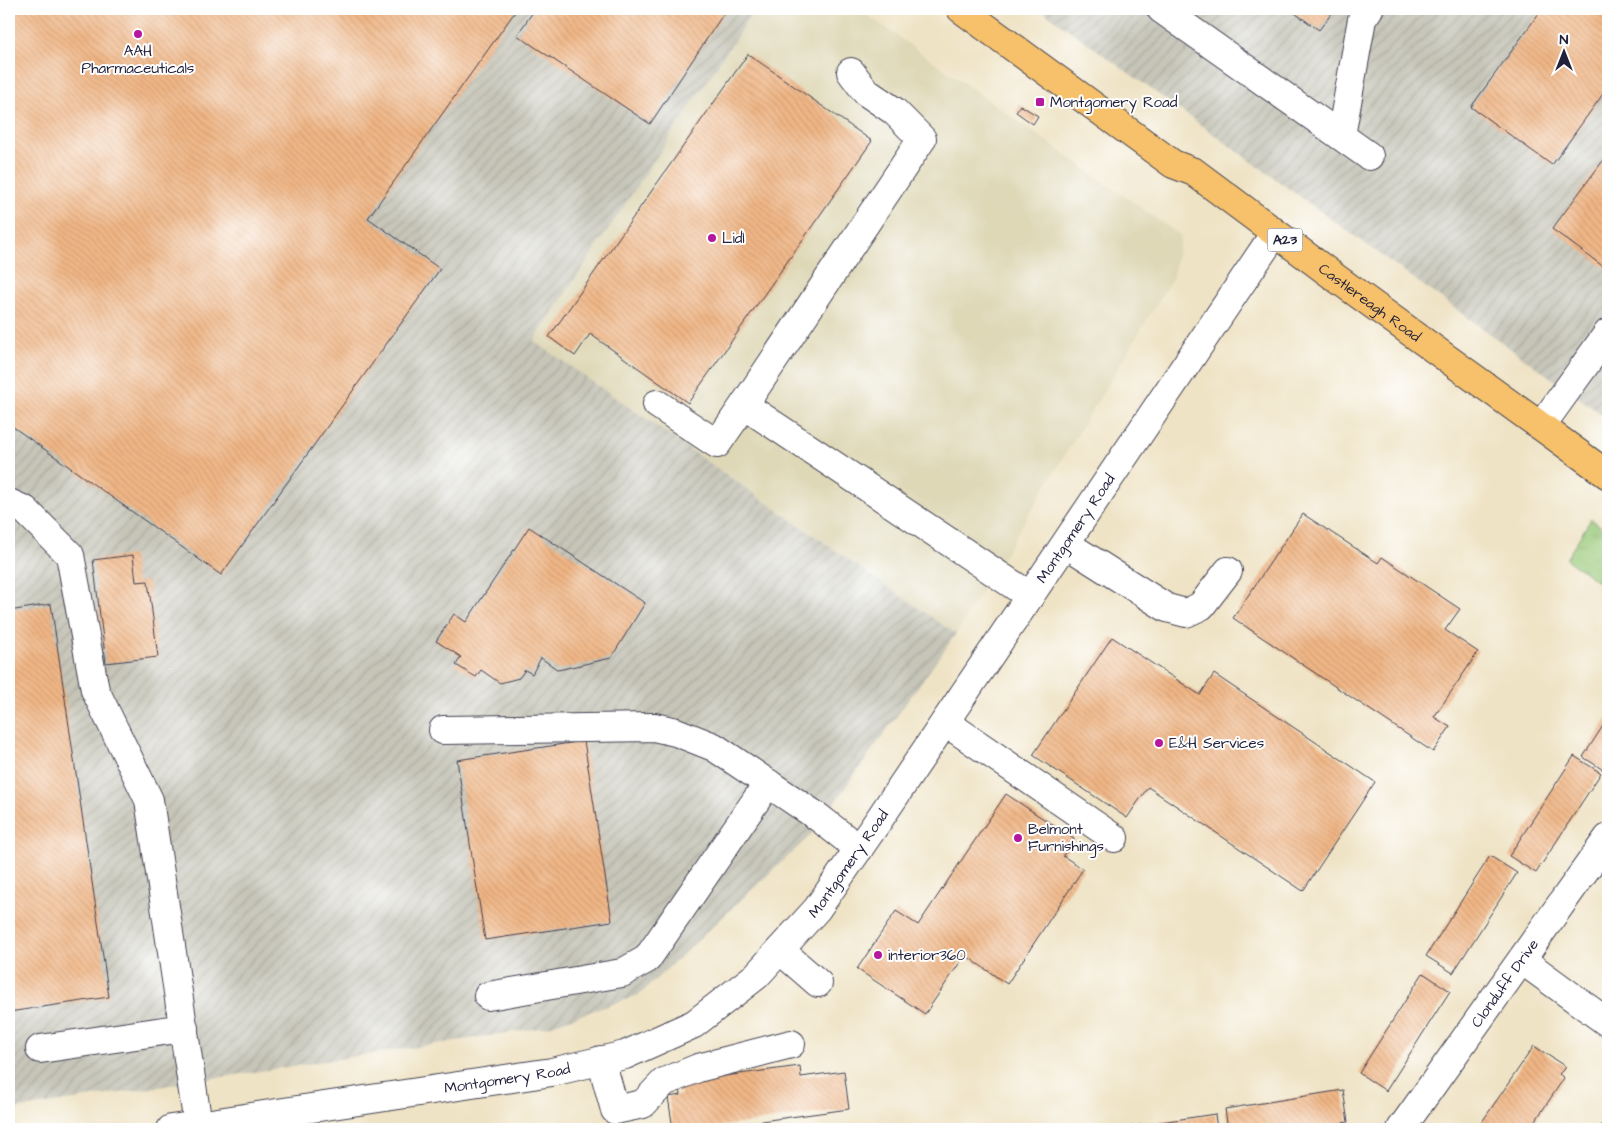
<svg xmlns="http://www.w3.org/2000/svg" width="1617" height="1138" viewBox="0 0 1617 1138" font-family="'Architects Daughter',sans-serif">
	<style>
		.built { fill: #dfd8b7 }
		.industrial { fill: url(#industrial-furrows) }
		.grass { fill: url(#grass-tufts); stroke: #5e765a }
		.building { fill: url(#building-back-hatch) }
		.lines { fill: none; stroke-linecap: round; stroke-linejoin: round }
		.minor-casing { stroke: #413f50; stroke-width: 30 }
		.major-casing { stroke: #413f50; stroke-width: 30 }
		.minor { stroke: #fff; stroke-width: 28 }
		.major { stroke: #f6c16b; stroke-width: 28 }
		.poi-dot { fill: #b5179e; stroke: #fff; stroke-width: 2 }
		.labels { text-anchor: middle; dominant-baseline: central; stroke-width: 4; stroke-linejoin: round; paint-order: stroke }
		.shield { fill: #fff; stroke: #646476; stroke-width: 1 }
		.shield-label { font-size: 14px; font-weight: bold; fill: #22223b }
		.poi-label { font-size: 15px; fill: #22223b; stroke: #fff; text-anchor: start }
		.street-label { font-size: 15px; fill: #22223b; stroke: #fff }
	</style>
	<defs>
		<pattern id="industrial-furrows" width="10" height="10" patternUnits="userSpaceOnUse" patternTransform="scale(1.25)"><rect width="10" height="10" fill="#c6c5b8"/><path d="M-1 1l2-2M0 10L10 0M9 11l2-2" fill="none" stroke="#aaa99f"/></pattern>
		<pattern id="grass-tufts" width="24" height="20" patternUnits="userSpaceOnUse" patternTransform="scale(1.25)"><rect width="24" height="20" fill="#99c978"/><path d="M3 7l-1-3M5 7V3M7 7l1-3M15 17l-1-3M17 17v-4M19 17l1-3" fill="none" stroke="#84ac69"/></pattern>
		<pattern id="building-back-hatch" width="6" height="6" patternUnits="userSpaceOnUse" patternTransform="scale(1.25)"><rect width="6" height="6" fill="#f0b685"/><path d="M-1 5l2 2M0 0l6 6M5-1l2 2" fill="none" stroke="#ce9c74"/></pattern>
	</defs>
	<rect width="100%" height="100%" fill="#fff"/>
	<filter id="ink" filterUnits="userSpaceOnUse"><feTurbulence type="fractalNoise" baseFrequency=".02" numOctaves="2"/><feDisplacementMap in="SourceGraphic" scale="10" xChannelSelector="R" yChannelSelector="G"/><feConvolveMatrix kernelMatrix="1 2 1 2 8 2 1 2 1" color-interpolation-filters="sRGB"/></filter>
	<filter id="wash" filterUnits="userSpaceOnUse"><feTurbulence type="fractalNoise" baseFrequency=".0096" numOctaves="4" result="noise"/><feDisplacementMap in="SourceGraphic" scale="20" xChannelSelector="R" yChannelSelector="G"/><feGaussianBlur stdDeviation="1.12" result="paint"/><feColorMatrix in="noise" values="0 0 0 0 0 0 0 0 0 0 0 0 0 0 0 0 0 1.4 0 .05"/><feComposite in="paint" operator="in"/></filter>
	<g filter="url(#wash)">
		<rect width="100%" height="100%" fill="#efe3c5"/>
		<polygon class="built" points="755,9 859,9 1181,236 1173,277 956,634 534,341"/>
		<g class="industrial">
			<polygon points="9,9 755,9 534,341 956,634 811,835 639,995 546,1027 9,1110"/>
			<polygon points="1040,9 1608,9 1608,419"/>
		</g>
		<polygon class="grass" points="1591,519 1608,532 1608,589 1566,559"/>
		<g id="blocks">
			<g class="building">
				<polygon points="9,9 517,9 368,218 440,269 221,575 9,424"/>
				<polygon points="535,9 725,9 726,10 650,124 517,35"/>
				<polygon points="1289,9 1335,9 1319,30"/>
				<polygon points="1542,9 1608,9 1608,87 1552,165 1471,107"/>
				<polygon points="748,54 872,141 688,403 590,334 575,356 549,337"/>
				<polygon points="1020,105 1038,116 1033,124 1016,112"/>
				<polygon points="1608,154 1608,270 1552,229"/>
				<polygon points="1303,514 1378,563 1382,557 1460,609 1445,630 1478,652 1434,717 1450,727 1433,752 1233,618"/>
				<polygon points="529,527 645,603 611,658 558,670 541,658 532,674 525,670 519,678 500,683 481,670 476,677 456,665 461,657 436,641 454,614 466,622"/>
				<polygon points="133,555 136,582 148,581 158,657 106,663 93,560"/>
				<polygon points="51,604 109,997 9,1012 9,611"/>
				<polygon points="1112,637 1200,695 1214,674 1375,782 1303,891 1148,787 1127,818 1033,755"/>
				<polygon points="1608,718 1608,773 1583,757"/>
				<polygon points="584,741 612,921 485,940 457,760"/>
				<polygon points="1574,756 1601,773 1536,873 1509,856"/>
				<polygon points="1006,794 1074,839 1063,856 1083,869 1007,984 965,955 925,1014 857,969 896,911 918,925"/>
				<polygon points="1490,856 1517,873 1453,973 1426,956"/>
				<polygon points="1423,973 1450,991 1386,1091 1359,1073"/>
				<polygon points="1534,1046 1566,1067 1559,1074 1564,1078 1530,1129 1477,1129"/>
				<polygon points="800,1066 801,1077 844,1071 849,1109 703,1129 673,1129 668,1097 681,1095 679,1082"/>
				<polygon points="1343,1090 1348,1122 1304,1129 1228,1129 1225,1109"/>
				<polygon points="1215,1114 1217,1129 1120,1129 1120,1128"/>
				<polygon points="1608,1116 1608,1129 1599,1129"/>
			</g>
		</g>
	</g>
	<g filter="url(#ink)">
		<use href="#blocks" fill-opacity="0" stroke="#413f50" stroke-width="1"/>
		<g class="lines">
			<g class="minor-casing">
				<g id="minor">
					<polyline points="1161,9 1369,156"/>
					<polyline points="851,72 866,92 894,111 922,139 744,405 1030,596"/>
					<polyline points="1341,136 1362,19 1369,9"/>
					<polyline points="657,404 717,444 744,405"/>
					<polyline points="1541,426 1608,333"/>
					<polyline points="9,503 25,510 70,555 95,690 149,800 198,1125"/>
					<polyline points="1066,544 1167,608 1186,613 1201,606 1228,571"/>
					<polyline points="945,722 1114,838"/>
					<polyline points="443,730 654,727 676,732 714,747 818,817 859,849"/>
					<polyline points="780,950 818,983"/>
					<polyline points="1522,960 1608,1023"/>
					<polyline points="488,996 622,973 647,959 768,783"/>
					<polyline points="40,1049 184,1028"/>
					<polyline points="601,1060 615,1110 643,1104 664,1082 698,1068 791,1044"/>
					<path id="s1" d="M171,1129L552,1072L625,1055L694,1024L756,976L817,909L878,821L1275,233"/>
					<path id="s2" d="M1401,1129L1608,838"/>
				</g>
			</g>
			<g class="major-casing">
				<g id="major">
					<path id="s3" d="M961,9L1173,164L1194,172L1336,278L1608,475"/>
				</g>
			</g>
			<use href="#minor" class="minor"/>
			<use href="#major" class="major"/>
		</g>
	</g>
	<g class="poi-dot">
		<circle cx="138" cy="34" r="5"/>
		<rect x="1035" y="97" width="10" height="10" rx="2.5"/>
		<circle cx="712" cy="238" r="5"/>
		<circle cx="1159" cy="743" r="5"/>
		<circle cx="1018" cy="838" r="5"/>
		<circle cx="878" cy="955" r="5"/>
	</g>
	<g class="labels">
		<rect class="shield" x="1267.5" y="228.5" width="35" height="23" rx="4"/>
		<g class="shield-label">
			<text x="1285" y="240">A23</text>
		</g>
		<g class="poi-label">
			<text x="138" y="51" text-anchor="middle">AAH<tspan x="138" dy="17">Pharmaceuticals</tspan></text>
			<text x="1050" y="102">Montgomery Road</text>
			<text x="722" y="238">Lidl</text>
			<text x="1169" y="743">E&amp;H Services</text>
			<text x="1028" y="829">Belmont<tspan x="1028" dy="17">Furnishings</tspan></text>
			<text x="888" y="955">interior360</text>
		</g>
		<g class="street-label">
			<text stroke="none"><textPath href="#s3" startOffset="504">Castlereagh Road</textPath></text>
			<text stroke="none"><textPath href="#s1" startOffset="1165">Montgomery Road</textPath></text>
			<text stroke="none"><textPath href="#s1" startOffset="760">Montgomery Road</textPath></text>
			<text stroke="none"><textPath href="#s2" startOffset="179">Clonduff Drive</textPath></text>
			<text stroke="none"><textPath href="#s1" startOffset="340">Montgomery Road</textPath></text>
		</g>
	</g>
	<rect width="1617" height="1138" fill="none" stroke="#fff" stroke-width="30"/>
	<g transform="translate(1564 52)" stroke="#ffffff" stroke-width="4" paint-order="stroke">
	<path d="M0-4L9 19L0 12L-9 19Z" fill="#22223b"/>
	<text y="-8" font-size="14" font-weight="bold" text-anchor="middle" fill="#22223b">N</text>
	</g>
</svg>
